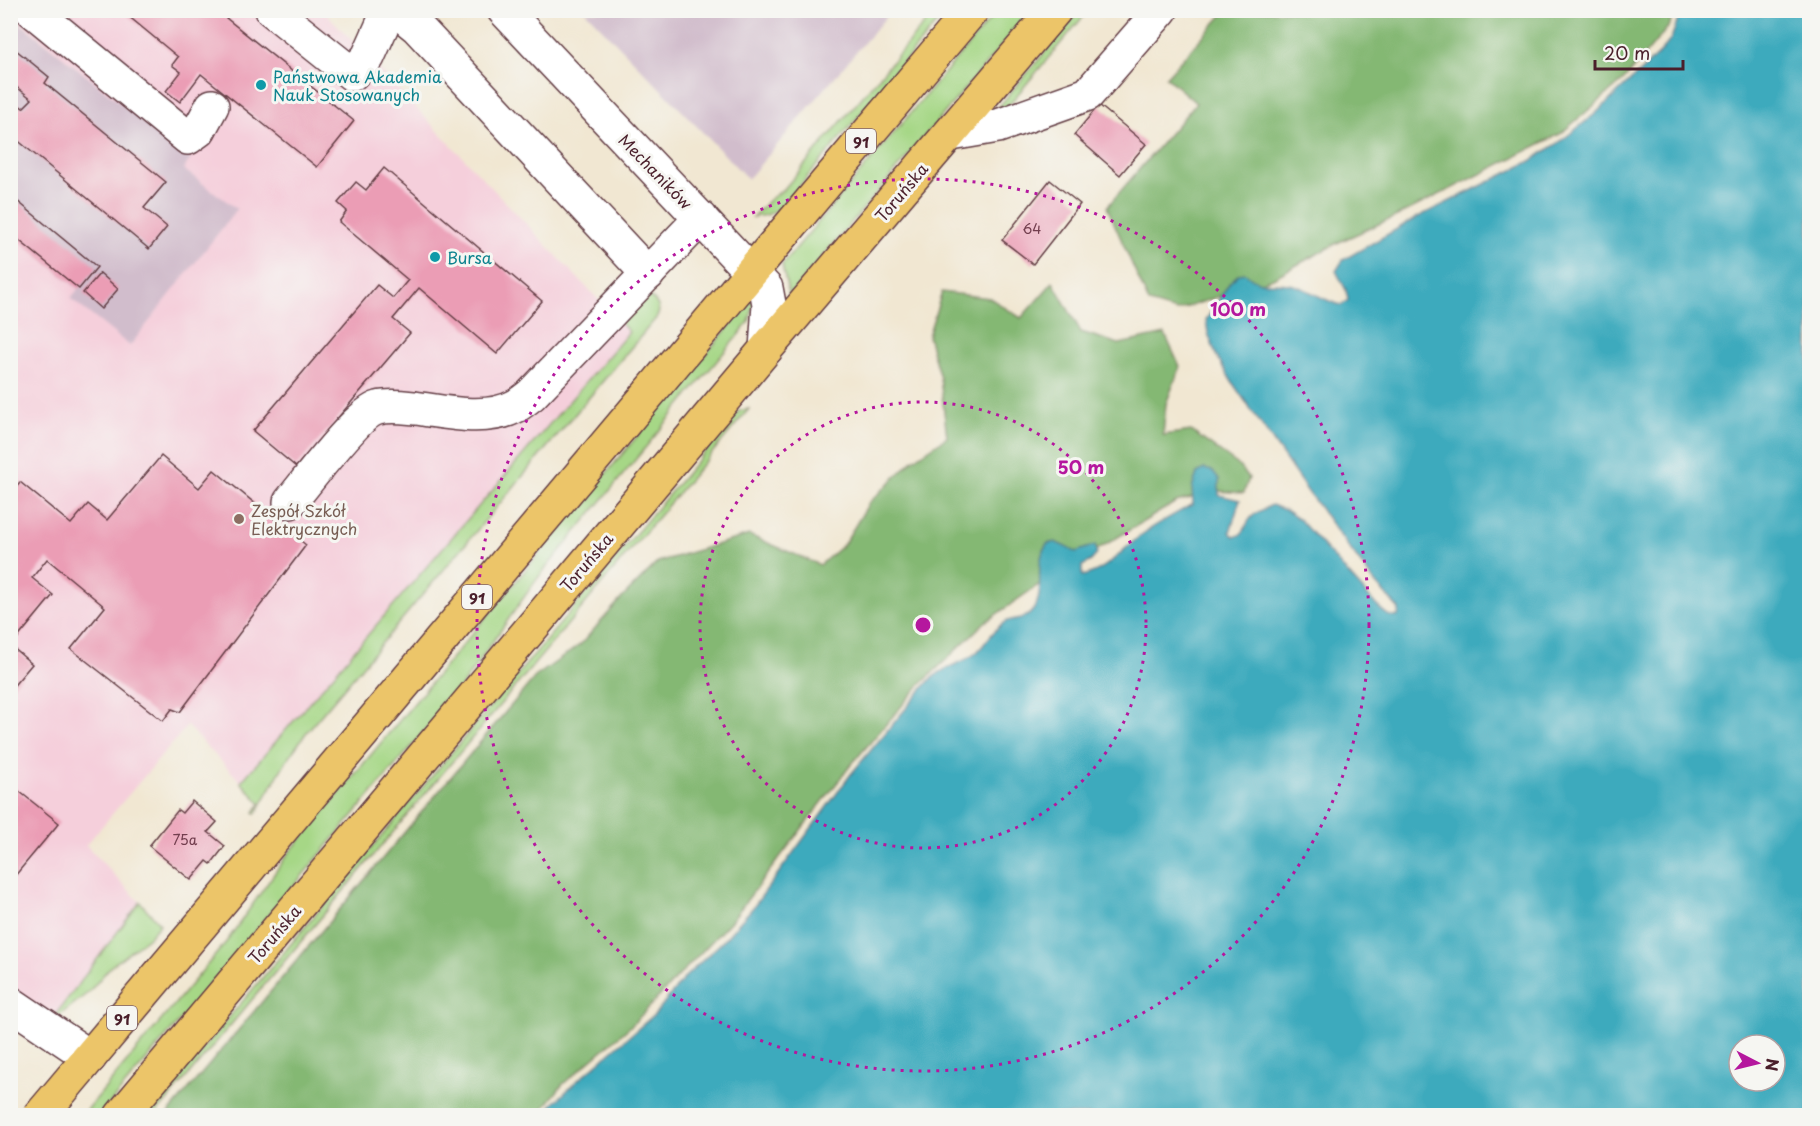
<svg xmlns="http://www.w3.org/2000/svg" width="1820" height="1126" viewBox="0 0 1820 1126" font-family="'Playpen Sans',sans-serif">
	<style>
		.built { fill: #f5cfdb }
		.industrial { fill: #d1bdcc }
		.green { fill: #a6d786; stroke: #787b58; stroke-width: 1.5 }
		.forest { fill: #84b873; stroke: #676c4f; stroke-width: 1.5 }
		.water { fill: #3eaabd; stroke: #446474; stroke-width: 1.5; fill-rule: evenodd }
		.building { fill: #eb9db5 }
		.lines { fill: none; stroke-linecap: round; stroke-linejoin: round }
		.minor-casing { stroke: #633d44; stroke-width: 36 }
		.major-casing { stroke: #633d44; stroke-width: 36 }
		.minor { stroke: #fff; stroke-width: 33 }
		.major { stroke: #ecc569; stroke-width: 33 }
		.ring { fill: none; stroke: #b5179e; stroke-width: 3; stroke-dasharray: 3 6 }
		.culture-dot { fill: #0f9aa8; stroke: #f6f6f2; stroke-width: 2 }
		.education-dot { fill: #8d6e63; stroke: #f6f6f2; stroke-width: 2 }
		.labels { text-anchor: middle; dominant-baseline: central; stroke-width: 6; stroke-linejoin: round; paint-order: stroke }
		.number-label { font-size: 14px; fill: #723e4e }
		.shield { fill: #f6f6f2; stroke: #7e6067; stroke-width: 1.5 }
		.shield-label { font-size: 15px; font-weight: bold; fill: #4a1f2b }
		.culture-label { font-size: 16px; fill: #0d838f; stroke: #f6f6f2; text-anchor: start }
		.street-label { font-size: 16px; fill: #4a1f2b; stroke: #f6f6f2 }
		.education-label { font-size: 16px; fill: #785e54; stroke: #f6f6f2; text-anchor: start }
		.centre { fill: #b5179e; stroke: #f6f6f2; stroke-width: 3 }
		.ring-label { font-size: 18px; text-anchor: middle; font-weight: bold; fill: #b5179e; stroke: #f6f6f2; stroke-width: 6; stroke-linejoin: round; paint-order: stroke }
	</style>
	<rect width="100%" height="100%" fill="#f6f6f2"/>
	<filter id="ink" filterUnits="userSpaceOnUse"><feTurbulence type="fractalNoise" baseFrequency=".0167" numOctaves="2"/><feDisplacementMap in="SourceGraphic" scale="12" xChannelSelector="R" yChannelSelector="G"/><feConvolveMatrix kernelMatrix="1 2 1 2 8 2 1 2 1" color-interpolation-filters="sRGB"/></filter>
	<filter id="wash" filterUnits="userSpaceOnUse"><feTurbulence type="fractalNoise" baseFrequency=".008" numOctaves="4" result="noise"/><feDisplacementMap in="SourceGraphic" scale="24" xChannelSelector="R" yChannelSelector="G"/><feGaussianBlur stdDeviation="1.35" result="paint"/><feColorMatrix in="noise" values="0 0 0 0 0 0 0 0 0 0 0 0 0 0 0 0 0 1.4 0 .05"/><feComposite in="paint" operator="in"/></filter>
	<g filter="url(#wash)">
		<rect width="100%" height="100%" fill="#f1e7d2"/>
		<polygon class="built" points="11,11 324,11 629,332 241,782 187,726 86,845 140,902 56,1014 11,1010 11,233 79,289 71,299 190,160 11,15"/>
		<g class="industrial">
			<polygon points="585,11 891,11 748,179"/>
			<polygon points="10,15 191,159 183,169 237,209 130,346 71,299 78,289 11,233"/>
		</g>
		<g class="green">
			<polygon points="936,10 947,11 782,207 767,215 753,217 769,200 784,189"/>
			<polygon points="997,11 1031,11 789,296 782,265"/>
			<polygon points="1080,11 1088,11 1002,113 995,111"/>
			<path d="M641,290C650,297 664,304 657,317L306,733L285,763L256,814L254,812L261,804L241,782L629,332L615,317Z"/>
			<polygon points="751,300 755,300 749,322 537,579 455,695 100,1115 82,1116 227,941 288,854"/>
			<polygon points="749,409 155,1115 147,1115 739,411"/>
			<polygon points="140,902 160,924 149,937 110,967 89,992 56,1018 56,1014"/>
		</g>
		<g class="forest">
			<polygon points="1226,11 1673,11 1670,25 1623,81 1560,134 1399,215 1339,242 1273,278 1176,311 1149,303 1107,207 1196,103 1166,77"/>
			<polygon points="1053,282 1081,332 1119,344 1165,334 1180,367 1166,404 1163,435 1191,431 1237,464 1249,478 1244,493 1217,491 1176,502 1040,584 984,623 919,686 850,766 731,921 632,1025 563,1084 538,1115 166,1116 535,677 581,644 621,599 658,562 749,535 820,565 844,544 869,503 913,460 947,437 940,378 928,336 942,292 990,298 1021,318"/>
		</g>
		<path class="water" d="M1681,11H1809V1115H545L552,1105L577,1081L655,1014L686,976L723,941L755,905L851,774L923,688C927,683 931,678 936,675C949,665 963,663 976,653C986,644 993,629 1005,622C1014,617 1026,621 1033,610C1047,592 1032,566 1047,544L1055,542L1076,552L1095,545L1097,554L1091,561L1082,566V576C1109,570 1122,549 1144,533C1160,522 1177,513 1193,504L1192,488L1197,473L1204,469L1213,471L1219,479V495L1240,500L1230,532L1234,537C1247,535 1244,522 1254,515C1259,511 1266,508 1272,505L1285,510L1300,520L1376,605C1382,610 1390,620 1398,616L1399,609L1376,584L1308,492L1232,382L1216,355L1208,333L1206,320L1230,282L1239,274L1245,273C1263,289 1275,280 1294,285C1311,290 1325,302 1342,305L1348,300L1346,290L1336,271L1343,260L1416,218L1529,162L1557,144L1595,114L1661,52L1671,39ZM1739,1045H1775V1081H1739Z"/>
		<g id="blocks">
			<g class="building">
				<polygon points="121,10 216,10 354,121 317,167 201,74 180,102 166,91 181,72 172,65 178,57"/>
				<polygon points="10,45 49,77 45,83 166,182 144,208 167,227 149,249 10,134 10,98 23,108 32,99 10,82"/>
				<polygon points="1099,105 1146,144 1120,175 1074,135"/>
				<polygon points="384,168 542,301 497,354 419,288 393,319 410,333 296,467 253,431 377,285 393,298 408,280 339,222 347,211 338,203 356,182 366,190"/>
				<polygon points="1050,180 1080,204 1033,264 1002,240"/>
				<polygon points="10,195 97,267 79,289 10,233"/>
				<polygon points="100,273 118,289 101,309 83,293"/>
				<polygon points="161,456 199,488 214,470 306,545 180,712 172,709 163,721 71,649 105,607 47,559 32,578 53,595 11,646 32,664 10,690 10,493 20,482 71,524 88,504 107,520"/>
				<polygon points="10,784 59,823 14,877 10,874"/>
				<polygon points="192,801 217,822 208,832 225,846 211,864 207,861 191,880 149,846 178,810 182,813"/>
			</g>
		</g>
	</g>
	<g filter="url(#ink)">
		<use href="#blocks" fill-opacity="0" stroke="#633d44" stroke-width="1.5"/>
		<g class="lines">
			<g class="minor-casing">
				<g id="minor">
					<polyline points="32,10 188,138 199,130 212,106"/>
					<polyline points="272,10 352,74 368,57 389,10"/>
					<polyline points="396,10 417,27 648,274"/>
					<polyline points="504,10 766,288 769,304 766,349"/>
					<polyline points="951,134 998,126 1088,94 1161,10"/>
					<path d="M290,502C306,483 359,412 378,408C390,405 404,407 415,408C446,412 487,422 516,406C521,403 526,399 531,395L701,218"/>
					<polyline points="10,1003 90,1057"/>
				</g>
			</g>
			<g class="major-casing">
				<g id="major">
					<path d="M40,1116C351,748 659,377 972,10"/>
					<polyline points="121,1116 766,349 1055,10"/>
				</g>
			</g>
			<use href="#minor" class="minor"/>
			<use href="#major" class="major"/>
		</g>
	</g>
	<g class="ring">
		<circle cx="923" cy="625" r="223"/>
		<circle cx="923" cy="625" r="446"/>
	</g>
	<g class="culture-dot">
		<circle cx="261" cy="85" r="6"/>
		<circle cx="435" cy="257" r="6"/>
	</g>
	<circle class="education-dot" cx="239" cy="519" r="6"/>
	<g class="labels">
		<g class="number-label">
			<text x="1032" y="228">64</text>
			<text x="185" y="839">75a</text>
		</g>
		<g class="shield">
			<rect x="846" y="129" width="30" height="24" rx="4.5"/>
			<rect x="462" y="585" width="30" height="24" rx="4.5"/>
			<rect x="107" y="1006" width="30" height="24" rx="4.5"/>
		</g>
		<g class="shield-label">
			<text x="861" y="141">91</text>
			<text x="477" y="597">91</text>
			<text x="122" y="1018">91</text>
		</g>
		<g class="culture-label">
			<text x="273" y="76">Państwowa Akademia<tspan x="273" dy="18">Nauk Stosowanych</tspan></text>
			<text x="447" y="257">Bursa</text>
		</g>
		<g class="street-label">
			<text transform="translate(656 171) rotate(46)">Mechaników</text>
			<text transform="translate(901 192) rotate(-50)">Toruńska</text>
			<text transform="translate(586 562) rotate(-50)">Toruńska</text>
			<text transform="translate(274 934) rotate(-50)">Toruńska</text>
		</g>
		<g class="education-label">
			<text x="251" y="510">Zespół Szkół<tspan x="251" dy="18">Elektrycznych</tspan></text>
		</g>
	</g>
	<circle cx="923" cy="625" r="9" class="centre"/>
	<g class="ring-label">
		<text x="1238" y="316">100 m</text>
		<text x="1081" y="474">50 m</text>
	</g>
	<rect width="1820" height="1126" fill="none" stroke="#f6f6f2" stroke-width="36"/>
	<g transform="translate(1757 1063) rotate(97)"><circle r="28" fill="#f6f6f2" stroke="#b1a0a2" stroke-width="1.5"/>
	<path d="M0-4.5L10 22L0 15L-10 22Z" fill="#b5179e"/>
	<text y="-9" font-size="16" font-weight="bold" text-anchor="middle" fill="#4a1f2b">N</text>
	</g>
	<path d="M1595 60v9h88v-9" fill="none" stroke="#4a1f2b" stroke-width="3"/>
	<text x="1604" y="60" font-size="18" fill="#4a1f2b" stroke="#f6f6f2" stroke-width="4.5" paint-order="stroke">20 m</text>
</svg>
